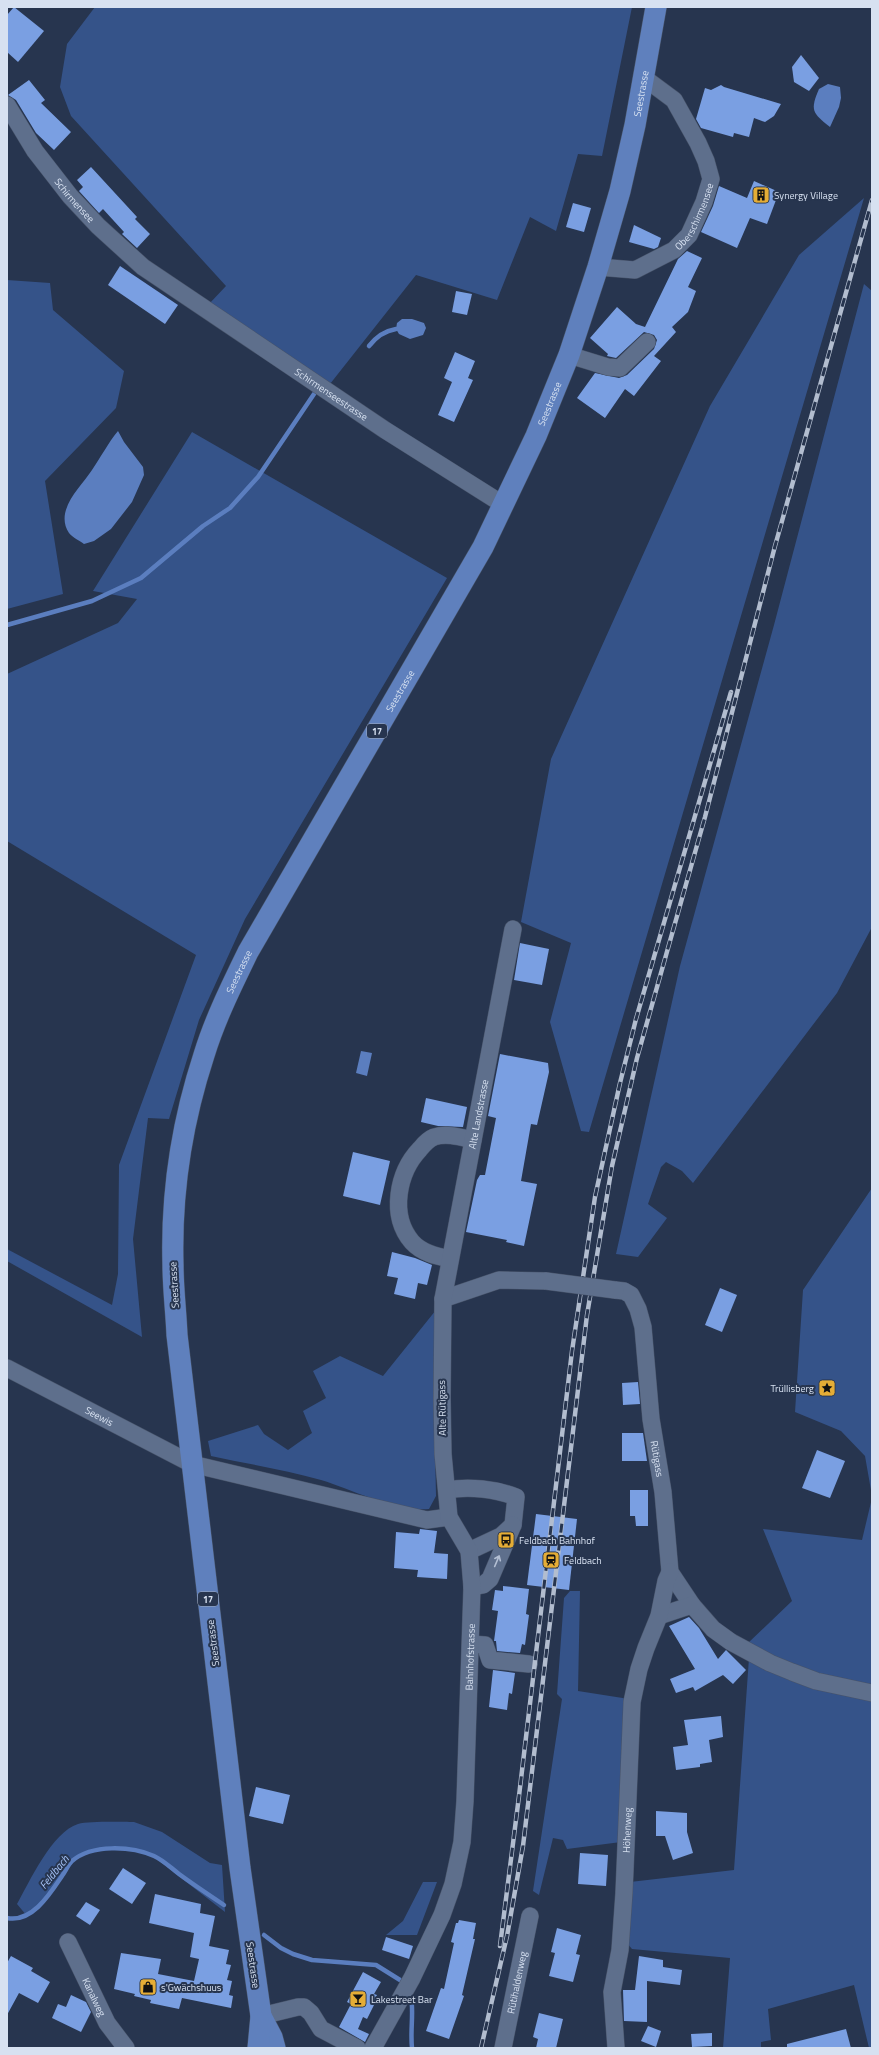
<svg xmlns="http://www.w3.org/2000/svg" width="879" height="2055" viewBox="0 0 879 2055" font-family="'Titillium Web',sans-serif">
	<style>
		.green { fill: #355389 }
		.water { fill: #5b7ebf }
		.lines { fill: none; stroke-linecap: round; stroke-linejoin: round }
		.stream { stroke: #5b7ebf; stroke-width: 4.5 }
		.building { fill: #7a9fe2 }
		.minor-casing { stroke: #475369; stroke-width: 18 }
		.major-casing { stroke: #475369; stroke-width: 22 }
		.minor { stroke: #5e6f8c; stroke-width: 17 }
		.major { stroke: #5f80bd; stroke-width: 21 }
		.rail-casing { stroke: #b2bdcf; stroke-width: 4.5 }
		.rail { stroke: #27354f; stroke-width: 3; stroke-dasharray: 9; stroke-linecap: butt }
		.minor-bridge-casing { stroke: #475369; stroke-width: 18; stroke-linecap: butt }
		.minor-bridge { stroke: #5e6f8c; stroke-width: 17 }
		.oneway { stroke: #b3bfd3 }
		.labels { text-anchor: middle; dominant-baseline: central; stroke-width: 4; stroke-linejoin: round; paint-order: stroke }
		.shield { fill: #27354f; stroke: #a2adc0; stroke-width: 1 }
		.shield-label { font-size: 9px; font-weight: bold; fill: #d7e1f1 }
		.street-label { font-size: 10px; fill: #d7e1f1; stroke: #27354f }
		.poi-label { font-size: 10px; fill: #d7e1f1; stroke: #27354f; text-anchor: start }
		.water-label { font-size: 11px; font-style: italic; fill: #a7c5fa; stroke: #27354f }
	</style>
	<rect width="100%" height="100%" fill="#27354f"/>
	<g class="green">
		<polygon points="95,7 632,7 602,156 578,154 556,231 530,217 497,300 416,275 330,384 209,304 226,286 71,116 60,87 67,44"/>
		<polygon points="864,198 589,1132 581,1131 550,1022 571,943 521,922 551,759 710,406 799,255"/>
		<polygon points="7,280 50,283 53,310 124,371 116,408 45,481 63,594 7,609"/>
		<polygon points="864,284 872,291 872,927 837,993 693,1183 682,1171 666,1162 661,1167 648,1204 667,1218 638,1257 616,1254 680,966 774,625"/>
		<polygon points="192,432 447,578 245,919 199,1020 169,1119 148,1118 133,1239 142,1337 7,1261 7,1249 112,1305 118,1274 119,1165 196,955 7,841 7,674 118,623 137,599 93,591"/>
		<polygon points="872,1188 872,1496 865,1456 841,1431 795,1412 803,1290"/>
		<path d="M436,1310L434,1399L436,1496L429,1509C395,1512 354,1490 321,1480C286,1470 248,1464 211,1456L208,1441L258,1425L264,1434L288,1450L312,1433L303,1411L326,1398L313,1371L340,1356L383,1376Z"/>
		<polygon points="872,1498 872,2048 869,2048 854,1985 768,2009 771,2040 761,2042 761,2048 723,2048 730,1958 632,1949 627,1943 630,1882 734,1870 749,1658 747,1644 792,1601 763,1529 862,1540"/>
		<polygon points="570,1591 580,1591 578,1691 629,1699 621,1842 567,1849 563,1840 553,1838 539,1895 533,1891 562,1699 557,1694 564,1598"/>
		<path d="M134,1822L162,1832L210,1863L222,1865L225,1912L154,1857L134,1850L116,1849L87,1853L71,1861L54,1888L40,1905L27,1916L17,1904C30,1881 52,1832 78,1824C89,1821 121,1822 134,1822Z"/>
		<polygon points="423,1882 437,1882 417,1935 386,1935 403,1921"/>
	</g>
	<g class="water">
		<path d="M828,84L840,87L841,98L839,107L830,127C812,113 810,110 819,89Z"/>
		<polygon points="402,319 412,319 424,323 426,328 423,335 410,339 399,334 396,329 397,323"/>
		<path d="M118,431L124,442L143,467L144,475L132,502L111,529L94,541L84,544C80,541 72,537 69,533C54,510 81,487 92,470C101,457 108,443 118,431Z"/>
		<polygon points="361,1051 372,1053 367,1076 356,1073"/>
	</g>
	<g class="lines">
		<g class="stream">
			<path d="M369,346C376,337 384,331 396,329"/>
			<polyline points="7,625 92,601 141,578 203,526 230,508 258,477 314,394"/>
			<path d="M7,1918C32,1923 50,1894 62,1876C65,1872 68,1865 72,1861C92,1844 131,1846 154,1856C163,1860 171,1868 179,1874C194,1885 209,1895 224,1905"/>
			<polyline points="264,1935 281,1948 293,1954 312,1960 376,1965 400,1980"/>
			<path d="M411,1996C414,2014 410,2030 412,2048"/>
		</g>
	</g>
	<g class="building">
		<polygon points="14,7 44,31 18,62 7,52 7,15"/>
		<polygon points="801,55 819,78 809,91 794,82 792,67"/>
		<polygon points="29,80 45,100 41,103 71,132 54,150 36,133 16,100 8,95"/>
		<polygon points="721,85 724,87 781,104 774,116 765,122 754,118 749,137 734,133 733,137 701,128 696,119 705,88 711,90"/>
		<polygon points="91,167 137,217 135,219 150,234 137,248 122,234 124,232 103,209 99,213 79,191 83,187 77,180"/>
		<polygon points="754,181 779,192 767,224 750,218 737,248 701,232 713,206 719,186 747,198"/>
		<polygon points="573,203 591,208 584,232 566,227"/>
		<polygon points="634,225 661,238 658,247 654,249 629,242"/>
		<polygon points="687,251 702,258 688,287 696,291 688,312 672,327 676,332 654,356 661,361 634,396 625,389 605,418 577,398 595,373 619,378 627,375 654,349 657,340 654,335 644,332 616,358 607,356 608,354 590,338 617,307 636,324 645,327 678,259"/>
		<polygon points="120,266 178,305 165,324 108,285"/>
		<polygon points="456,291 472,294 467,315 452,312"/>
		<polygon points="455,352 475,361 468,378 473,380 454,422 438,415 452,382 444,378"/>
		<polygon points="520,943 549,949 542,985 514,980"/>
		<polygon points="500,1054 548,1063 549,1072 537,1125 531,1124 521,1181 537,1184 524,1246 506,1242 507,1240 466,1232 477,1180 480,1175 485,1175 496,1118 488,1116"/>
		<polygon points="426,1098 467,1107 463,1127 438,1126 421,1122"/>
		<polygon points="353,1152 390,1161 380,1205 343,1196"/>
		<polygon points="392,1252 415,1258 432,1265 427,1285 418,1283 415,1299 394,1294 398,1278 387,1276"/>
		<polygon points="720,1288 737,1295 722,1332 705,1325"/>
		<polygon points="638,1382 640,1404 623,1405 622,1383"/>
		<polygon points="622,1433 643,1433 647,1461 622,1461"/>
		<polygon points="817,1450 845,1461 830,1498 802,1488"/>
		<polygon points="630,1490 648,1490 648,1526 636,1526 635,1516 630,1516"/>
		<polygon points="536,1514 577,1519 569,1590 527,1585"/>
		<polygon points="420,1529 437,1531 434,1553 448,1554 447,1579 417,1577 418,1570 394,1568 396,1532 419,1534"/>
		<polygon points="503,1586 529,1589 526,1614 529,1615 525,1645 522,1644 520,1653 497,1651 496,1641 494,1641 498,1611 492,1610 495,1590 503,1591"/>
		<polygon points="689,1617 699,1628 718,1659 726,1650 746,1670 733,1684 723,1675 695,1691 693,1687 676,1693 670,1679 695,1669 669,1626"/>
		<polygon points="493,1670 515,1673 512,1694 509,1693 507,1710 489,1707"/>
		<polygon points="721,1716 723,1737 709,1740 712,1762 700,1764 700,1767 676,1770 673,1747 688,1745 684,1720"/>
		<polygon points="256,1787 290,1795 283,1824 249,1816"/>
		<polygon points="656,1811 687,1813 687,1832 693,1853 673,1860 665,1836 656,1836"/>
		<polygon points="580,1853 608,1855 606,1886 578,1884"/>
		<polygon points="123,1868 146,1883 132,1904 109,1889"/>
		<polygon points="155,1894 201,1904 200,1913 215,1916 209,1946 229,1950 226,1964 231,1965 227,1980 232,1981 229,1995 233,1996 231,2008 182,1998 179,2009 150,2003 151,2000 134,1996 135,1994 114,1989 121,1953 161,1959 158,1974 194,1981 199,1959 190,1957 194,1933 149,1923"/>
		<polygon points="86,1902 100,1910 90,1925 76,1916"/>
		<polygon points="459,1920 476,1923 473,1939 475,1939 462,1995 464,1996 449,2039 426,2031 441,1988 444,1989 454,1943 451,1942 456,1923 458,1923"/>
		<polygon points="557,1928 581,1935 576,1954 580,1955 573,1982 549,1976 555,1953 551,1952"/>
		<polygon points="386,1937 413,1946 409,1959 382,1950"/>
		<polygon points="11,1956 33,1968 31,1971 50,1982 38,2003 19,1993 7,2015 7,1963"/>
		<polygon points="639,1956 663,1960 663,1967 682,1970 680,1985 647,1981 647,2022 624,2021 623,1990 635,1990"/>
		<polygon points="363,1972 381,1982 374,1994 377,1995 372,2004 374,2005 367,2019 363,2017 358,2029 369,2034 365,2042 339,2027 351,2004 347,2002"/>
		<polygon points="71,1995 86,2002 91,2012 81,2032 52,2018 58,2004 66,2007"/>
		<polygon points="539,2013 563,2019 556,2048 536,2048 538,2039 533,2037"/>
		<polygon points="648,2026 661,2031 656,2047 641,2041"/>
		<polygon points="846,2029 851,2048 787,2048 787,2044"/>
		<polygon points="712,2033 712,2046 692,2047 691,2034"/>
	</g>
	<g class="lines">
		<g class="minor-casing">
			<g id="minor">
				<path id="s1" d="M7,105L35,151L70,196L98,226L143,267L385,430L504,505"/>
				<path id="s2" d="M598,267L635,270L674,250L689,235L704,202L711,179L706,161L698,143L674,100L643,77"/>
				<polyline points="569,355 608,367 620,368 647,342"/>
				<path d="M450,1259C436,1256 422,1253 412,1242C389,1215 398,1172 420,1149C424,1144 429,1139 434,1137C447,1133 460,1137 473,1140"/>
				<path id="s3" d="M615,1290L624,1291L631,1295L638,1309L643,1327L651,1419L663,1492L670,1572L692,1605L713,1629L731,1642L770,1663L792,1672L816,1681L872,1693"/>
				<polyline points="443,1299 499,1280 546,1281"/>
				<path id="s4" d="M7,1368L192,1464L427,1520L449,1517"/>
				<path d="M447,1490C469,1486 496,1489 516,1497L513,1525L490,1579L483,1585L472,1587"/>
				<polyline points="469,1551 501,1536 513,1525"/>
				<polyline points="659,1616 692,1605"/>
				<polyline points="471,1644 485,1645 490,1660 529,1664"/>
				<path id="s5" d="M68,1942L107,2023L126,2048"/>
				<polyline points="261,2016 298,2007 304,2007 311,2013 321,2029 357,2048"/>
				<path id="s6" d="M373,2048L412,1978L442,1915L453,1884L462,1842L465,1801L472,1587L469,1551L449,1517L443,1454L442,1398L443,1299L513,929"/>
				<path id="s7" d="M503,2048L530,1916"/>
				<path id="s8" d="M616,2048L612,1992L620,1950L624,1893L632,1702L639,1669L646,1648L659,1616L666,1581L670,1572"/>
			</g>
		</g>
		<g class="major-casing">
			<g id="major">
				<polyline points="261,2016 272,2037 275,2048"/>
				<path id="s9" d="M258,2048L261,2016L240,1868L177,1335C176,1311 173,1288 173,1265C171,1195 182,1122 204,1055C215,1019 232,985 248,952L483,547L536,436L569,355L598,267L620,191L635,125L656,7"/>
			</g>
		</g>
		<use href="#minor" class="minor"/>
		<use href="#major" class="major"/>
		<g class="rail-casing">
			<g id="rail">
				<polyline points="500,1946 519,1796 572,1351 595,1197 620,1083 636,1019 731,692"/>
				<polyline points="481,2048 507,1936 523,1846 587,1315 612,1166 637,1058 705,817 775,546 872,200"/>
			</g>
		</g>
		<use href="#rail" class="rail"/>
		<g class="minor-bridge-casing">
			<polyline id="minor-bridge" points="546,1281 615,1290"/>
		</g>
		<use href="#minor-bridge" class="minor-bridge"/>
	</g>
	<defs><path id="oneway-shaft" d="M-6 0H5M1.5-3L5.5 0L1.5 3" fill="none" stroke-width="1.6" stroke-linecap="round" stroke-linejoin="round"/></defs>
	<use class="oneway" href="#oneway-shaft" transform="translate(497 1561) rotate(-67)"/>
	<defs>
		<g id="building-square" transform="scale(0.9)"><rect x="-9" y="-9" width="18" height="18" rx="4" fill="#e5ad36" stroke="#27354f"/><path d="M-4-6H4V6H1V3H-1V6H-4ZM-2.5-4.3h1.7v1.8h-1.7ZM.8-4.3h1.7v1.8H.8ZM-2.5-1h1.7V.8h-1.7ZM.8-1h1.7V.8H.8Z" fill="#111"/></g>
		<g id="sight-square" transform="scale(0.9)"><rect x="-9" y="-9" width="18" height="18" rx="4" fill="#e5ad36" stroke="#27354f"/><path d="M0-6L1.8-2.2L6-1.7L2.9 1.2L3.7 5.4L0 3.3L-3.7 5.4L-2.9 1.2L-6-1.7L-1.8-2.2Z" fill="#111"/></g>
		<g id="bus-square" transform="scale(0.9)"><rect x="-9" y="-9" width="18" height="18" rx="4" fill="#e5ad36" stroke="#27354f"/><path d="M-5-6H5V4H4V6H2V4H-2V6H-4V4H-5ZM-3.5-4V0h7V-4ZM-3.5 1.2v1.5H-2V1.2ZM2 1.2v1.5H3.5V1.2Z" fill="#111"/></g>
		<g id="station-square" transform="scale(0.9)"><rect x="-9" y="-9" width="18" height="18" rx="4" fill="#e5ad36" stroke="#27354f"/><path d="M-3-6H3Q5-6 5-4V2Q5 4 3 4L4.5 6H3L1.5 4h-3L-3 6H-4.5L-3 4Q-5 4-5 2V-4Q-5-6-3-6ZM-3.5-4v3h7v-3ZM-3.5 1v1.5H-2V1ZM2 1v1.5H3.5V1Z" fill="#111"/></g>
		<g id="shop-square" transform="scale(0.9)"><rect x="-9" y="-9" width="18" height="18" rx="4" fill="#e5ad36" stroke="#27354f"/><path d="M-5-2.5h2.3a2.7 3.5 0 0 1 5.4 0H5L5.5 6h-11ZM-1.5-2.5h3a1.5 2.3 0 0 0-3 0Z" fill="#111"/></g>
		<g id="bar-square" transform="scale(0.9)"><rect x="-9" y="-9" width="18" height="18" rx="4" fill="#e5ad36" stroke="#27354f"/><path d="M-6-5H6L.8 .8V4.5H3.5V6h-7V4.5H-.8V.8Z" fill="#111"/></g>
	</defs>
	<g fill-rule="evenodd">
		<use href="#building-square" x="761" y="195"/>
		<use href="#sight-square" x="827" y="1388"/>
		<use href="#bus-square" x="506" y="1540"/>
		<use href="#station-square" x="551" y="1560"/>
		<use href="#shop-square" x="148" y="1987"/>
		<use href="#bar-square" x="358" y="1999"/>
	</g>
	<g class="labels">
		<g class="shield">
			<rect x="367" y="724" width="20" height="14" rx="3"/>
			<rect x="198" y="1592" width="20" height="14" rx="3"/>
		</g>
		<g class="shield-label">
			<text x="377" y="731">17</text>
			<text x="208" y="1599">17</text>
		</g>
		<g class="street-label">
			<text stroke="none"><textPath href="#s9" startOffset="2064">Seestrasse</textPath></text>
			<text stroke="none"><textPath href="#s1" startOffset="117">Schirmensee</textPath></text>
			<text stroke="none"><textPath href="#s2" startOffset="121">Oberschirmensee</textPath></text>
			<text stroke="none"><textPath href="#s1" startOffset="440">Schirmenseestrasse</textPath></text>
			<text stroke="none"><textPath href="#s9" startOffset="1740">Seestrasse</textPath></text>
			<text stroke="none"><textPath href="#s9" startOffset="1416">Seestrasse</textPath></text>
			<text stroke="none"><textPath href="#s9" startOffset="1092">Seestrasse</textPath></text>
			<text stroke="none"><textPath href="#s6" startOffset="963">Alte Landstrasse</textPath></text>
			<text transform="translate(174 1285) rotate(-93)">Seestrasse</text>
			<text transform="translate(442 1408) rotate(-91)">Alte Rütigass</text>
			<text stroke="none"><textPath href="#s4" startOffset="104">Seewis</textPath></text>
			<text stroke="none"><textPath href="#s3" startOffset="184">Rütigass</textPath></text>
			<text transform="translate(213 1643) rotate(-97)">Seestrasse</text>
			<text stroke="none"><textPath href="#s6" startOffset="411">Bahnhofstrasse</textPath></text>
			<text stroke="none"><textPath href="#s8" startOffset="219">Höhenweg</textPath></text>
			<text transform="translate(253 1965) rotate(82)">Seestrasse</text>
			<text stroke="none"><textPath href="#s7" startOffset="67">Rütihaldenweg</textPath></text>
			<text stroke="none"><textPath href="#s5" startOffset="61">Kanalweg</textPath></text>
		</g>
		<g class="poi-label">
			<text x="774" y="195">Synergy Village</text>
			<text x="814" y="1388" text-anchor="end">Trüllisberg</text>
			<text x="519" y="1540">Feldbach Bahnhof</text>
			<text x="564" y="1560">Feldbach</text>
			<text x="161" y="1987">s'Gwächshuus</text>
			<text x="371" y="1999">Lakestreet Bar</text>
		</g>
		<g class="water-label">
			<text transform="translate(54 1872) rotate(-51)">Feldbach</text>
		</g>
	</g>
	<rect width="879" height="2055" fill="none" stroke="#d7e1f1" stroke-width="16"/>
</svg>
